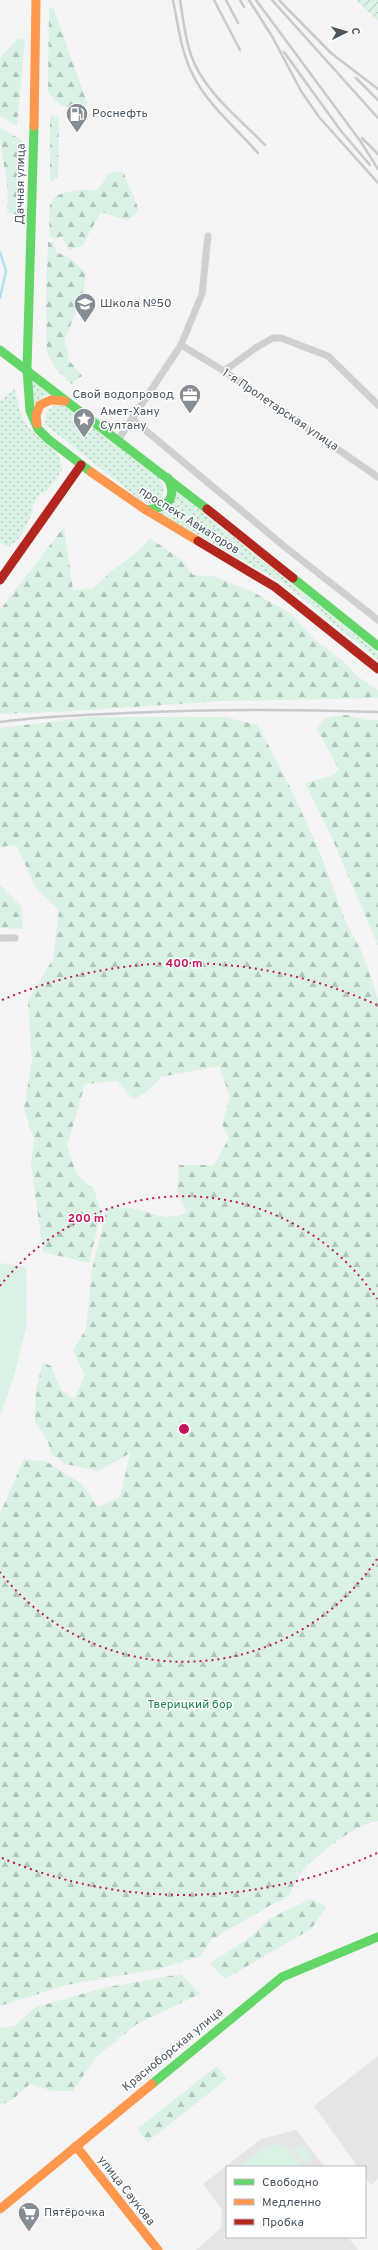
<svg xmlns="http://www.w3.org/2000/svg" width="378" height="2250" viewBox="0 0 378 2250" font-family="Overpass,sans-serif">
	<style>
		.education { fill: #e6e5e6 }
		.grass { fill: url(#grass-dots) }
		.forest { fill: url(#forest-firs) }
		.park { fill: #d9f2e3 }
		.garden { fill: url(#garden-furrows) }
		.lines { fill: none; stroke-linecap: round; stroke-linejoin: round }
		.stream { stroke: #aee2f0; stroke-width: 2.5 }
		.street { stroke: #ced0d2; stroke-width: 7 }
		.fast { stroke: #63d668; stroke-width: 9 }
		.slow { stroke: #ff974d; stroke-width: 9 }
		.jam { stroke: #b3261e; stroke-width: 9 }
		.rail { stroke: #c9cacc; stroke-width: 2.5 }
		.ring { fill: none; stroke: #c2185b; stroke-width: 2; stroke-dasharray: 2 4 }
		.labels { text-anchor: middle; dominant-baseline: central; stroke-width: 3; stroke-linejoin: round; paint-order: stroke }
		.poi-label { font-size: 12px; fill: #4a5661; stroke: #fff; text-anchor: start }
		.street-label { font-size: 12px; fill: #4a5661; stroke: #fff }
		.park-label { font-size: 12px; fill: #17864f; stroke: #fff }
		.centre { fill: #c2185b; stroke: #fff; stroke-width: 2 }
		.ring-label { font-size: 12px; text-anchor: middle; font-weight: bold; fill: #c2185b; stroke: #fff; stroke-width: 3; stroke-linejoin: round; paint-order: stroke }
	</style>
	<defs>
		<pattern id="grass-dots" width="8" height="8" patternUnits="userSpaceOnUse"><rect width="8" height="8" fill="#d9f2e3"/><path d="M2 2h.1M6 6h.1" fill="none" stroke="#b2c7bb" stroke-width="1.8" stroke-linecap="round"/></pattern>
		<pattern id="forest-firs" width="22" height="20" patternUnits="userSpaceOnUse"><rect width="22" height="20" fill="#d9f2e3"/><path d="M5 1l3.5 6h-7zM16 11l3.5 6h-7z" fill="#b2c7bb"/></pattern>
		<pattern id="garden-furrows" width="10" height="10" patternUnits="userSpaceOnUse"><rect width="10" height="10" fill="#d9f2e3"/><path d="M-1 1l2-2M0 10L10 0M9 11l2-2" fill="none" stroke="#b2c7bb"/></pattern>
	</defs>
	<rect width="100%" height="100%" fill="#f4f4f4"/>
	<g class="education">
		<polygon points="378,2056 378,2179 371,2185 365,2177 365,2167 358,2167 314,2106"/>
		<polygon points="296,2130 325,2167 227,2167 227,2237 348,2237 358,2250 196,2250 221,2228 222,2210 203,2184 261,2139"/>
	</g>
	<g class="grass">
		<polygon points="32,378 52,394 44,397 35,408"/>
		<path d="M15,389C18,402 20,416 28,427C40,443 60,446 62,469L54,483L44,493H40L32,507L33,511C27,524 21,540 8,547L0,542V401Z"/>
		<path d="M57,405L65,406L160,478L164,492L159,502L148,504L143,502L46,425C44,417 47,407 57,405Z"/>
		<polygon points="176,491 378,653 378,660 285,584 159,513 170,506"/>
	</g>
	<g class="forest">
		<path d="M53,7L88,105L84,110C66,107 58,108 48,91L49,8Z"/>
		<polygon points="18,38 25,40 17,126 0,116 0,58"/>
		<polygon points="50,114 59,118 58,175 56,179 50,182"/>
		<path d="M0,128L22,140L18,216L7,212C11,184 0,156 0,128Z"/>
		<path d="M123,171L139,210L128,221L101,212L82,246L69,250L62,236L56,239L50,237C50,228 48,214 50,205C55,188 84,190 98,190L109,173Z"/>
		<polygon points="48,242 53,242 56,252 70,258 86,273 83,295 64,341 69,354 67,358 82,376 72,384 55,368 47,352 46,302"/>
		<polygon points="64,527 73,590 94,588 109,573 137,552 150,538 183,561 193,575 215,577 253,592 291,614 314,639 344,662 357,676 378,690 378,698 222,701 74,711 0,714 0,610"/>
		<polygon points="346,715 368,720 378,720 378,945 332,838 305,783 334,775 339,769 317,729 325,718"/>
		<path d="M89,717H225L258,725L290,787L318,848L347,925L362,952L378,999V1821C356,1824 325,1849 308,1865C299,1873 294,1884 289,1896L269,1906L211,1940L201,1956L159,1969L66,1985L0,2006V1514L24,1459L47,1462L82,1484L98,1507L120,1497L130,1453L99,1471L65,1464L51,1454L48,1441L35,1422L36,1389L43,1362L51,1366L61,1390L74,1399L85,1376L73,1350L86,1329L92,1269L107,1208C116,1208 127,1207 136,1209C158,1214 162,1222 187,1213L177,1191L179,1165H214L229,1138L222,1124L230,1097L219,1066L161,1077L150,1089L134,1100L117,1081L85,1084L67,1146L77,1175L94,1189L101,1213L89,1263L43,1252L31,1165L34,1140L24,1108L32,1061L28,1001L53,959L59,910L36,888L16,845L0,847V728Z"/>
		<polygon points="0,885 21,906 23,929 0,928"/>
		<polygon points="310,1899 327,1906 311,1929 225,1979 210,1963 251,1937 269,1919"/>
		<polygon points="181,1974 200,1994 137,2024 96,2057 73,2091 53,2091 30,2084 12,2100 0,2105 0,2028 14,2026 36,2007 103,1988"/>
		<polygon points="217,2066 227,2079 147,2142 137,2129"/>
	</g>
	<g class="park">
		<polygon points="0,1263 26,1267 27,1324 13,1380 0,1415"/>
		<polygon points="274,2144 289,2148 304,2167 239,2167 264,2147"/>
		<polygon points="301,2144 312,2157 305,2163 294,2150"/>
	</g>
	<polygon class="garden" points="356,0 378,0 378,21"/>
	<g class="lines">
		<polyline class="stream" points="0,252 6,271 0,298"/>
		<g class="street">
			<polyline points="181,345 224,371 378,477"/>
			<polyline points="224,371 257,347 273,338 281,338 328,356 378,405"/>
			<polyline points="132,419 285,547 378,620"/>
			<polyline points="118,440 181,345 202,294 208,236"/>
			<polyline points="0,938 15,938"/>
		</g>
		<g class="fast">
			<polyline points="34,126 27,369 30,411 38,429 48,439 91,472"/>
			<polyline points="0,350 207,509"/>
			<path d="M146,510C167,508 178,499 168,478"/>
			<polyline points="293,578 378,646"/>
			<polyline points="152,2084 282,1977 378,1937"/>
		</g>
		<g class="slow">
			<polyline points="34,126 36,0"/>
			<polyline points="37,424 36,415 40,405 51,400 65,401"/>
			<polyline points="91,472 146,510 198,541"/>
			<polyline points="76,2146 158,2250"/>
			<polyline points="0,2209 152,2084"/>
		</g>
		<g class="jam">
			<polyline points="207,509 293,578"/>
			<polyline points="198,541 275,587 378,669"/>
			<polyline points="0,580 81,465"/>
		</g>
		<g class="rail">
			<path d="M173,0C178,25 181,52 193,75C207,104 236,128 258,153"/>
			<path d="M180,0C183,18 185,38 191,55C204,92 238,117 265,145"/>
			<polyline points="214,0 240,50"/>
			<polyline points="226,0 238,23"/>
			<polyline points="240,0 244,7"/>
			<polyline points="249,0 273,38 301,91 319,117 378,183"/>
			<polyline points="256,0 361,142 378,169"/>
			<polyline points="272,0 378,118"/>
			<polyline points="279,0 331,53 378,89"/>
			<polyline points="284,52 341,131 370,165"/>
			<polyline points="356,78 378,100"/>
			<polyline points="362,138 378,154"/>
			<path d="M0,722C42,716 85,715 127,713C211,709 294,709 378,712"/>
		</g>
	</g>
	<g class="ring">
		<path d="M377 1559A233 233 0 0 1 0 1572M0 1286A233 233 0 0 1 377 1299"/>
		<path d="M377 1853A466 466 0 0 1 2 1858M2 1000A466 466 0 0 1 377 1005"/>
	</g>
	<defs>
		<g id="fuel-pin" transform="scale(1.15)"><path d="M0 17L-7.5 6A9.5 9.5 0 1 1 7.5 6Z" fill="#868d94" stroke="#fff"/><path d="M-5.5-6h7V0h2V4h1.3V-2.5L3-4.5l.8-.8L6-3V5H2.5V1h-1V6h-7ZM-4.2-4.7v3.2H.2V-4.7Z" fill="#fff"/></g>
		<g id="school-pin" transform="scale(1.15)"><path d="M0 17L-7.5 6A9.5 9.5 0 1 1 7.5 6Z" fill="#868d94" stroke="#fff"/><path d="M0-5L7-2L0 1L-7-2ZM-4 1L0 2.5L4 1V4Q0 6-4 4Z" fill="#fff"/></g>
		<g id="office-pin" transform="scale(1.15)"><path d="M0 17L-7.5 6A9.5 9.5 0 1 1 7.5 6Z" fill="#868d94" stroke="#fff"/><path d="M-6-3h4V-5.5h4V-3h4V5H-6ZM-1-4.5V-3h2v-1.5ZM-6 0V1H6V0Z" fill="#fff"/></g>
		<g id="sight-pin" transform="scale(1.15)"><path d="M0 17L-7.5 6A9.5 9.5 0 1 1 7.5 6Z" fill="#868d94" stroke="#fff"/><path d="M0-6L1.8-2.2L6-1.7L2.9 1.2L3.7 5.4L0 3.3L-3.7 5.4L-2.9 1.2L-6-1.7L-1.8-2.2Z" fill="#fff"/></g>
		<g id="supermarket-pin" transform="scale(1.15)"><path d="M0 17L-7.5 6A9.5 9.5 0 1 1 7.5 6Z" fill="#868d94" stroke="#fff"/><path d="M-6-5.5h2.5l.6 2H6L4.5 2H-2.5L-4.4-4H-6ZM-1.5 3.2a1.3 1.3 0 1 0 .1 0ZM3 3.2a1.3 1.3 0 1 0 .1 0Z" fill="#fff"/></g>
	</defs>
	<g fill-rule="evenodd">
		<use href="#fuel-pin" x="77" y="114"/>
		<use href="#school-pin" x="85" y="304"/>
		<use href="#office-pin" x="190" y="395"/>
		<use href="#sight-pin" x="84" y="419"/>
		<use href="#supermarket-pin" x="29" y="2213"/>
	</g>
	<g class="labels">
		<g class="poi-label">
			<text x="92" y="114">Роснефть</text>
			<text x="100" y="304">Школа №50</text>
			<text x="174" y="395" text-anchor="end">Свой водопровод</text>
			<text x="100" y="412">Амет-Хану<tspan x="100" dy="14">Султану</tspan></text>
			<text x="44" y="2213">Пятёрочка</text>
		</g>
		<g class="street-label">
			<text transform="translate(21 184) rotate(-89)">Дачная улица</text>
			<text transform="translate(280 410) rotate(34)">1-я Пролетарская улица</text>
			<text transform="translate(189 521) rotate(32)">проспект Авиаторов</text>
			<text transform="translate(173 2050) rotate(-39)">Красноборская улица</text>
			<text transform="translate(126 2191) rotate(52)">улица Саукова</text>
		</g>
		<g class="park-label">
			<text x="190" y="1705">Тверицкий бор</text>
		</g>
	</g>
	<circle cx="184" cy="1429" r="6" class="centre"/>
	<g class="ring-label">
		<text x="184" y="967">400 m</text>
		<text x="86" y="1222">200 m</text>
	</g>
	<rect x="226" y="2166" width="140" height="72" fill="#ffffff" stroke="#b7bbc0"/>
	<rect x="234" y="2179" width="20" height="6" fill="#63d668" stroke="#b7bbc0"/>
	<text x="262" y="2186" font-size="12" fill="#4a5661">Свободно</text>
	<rect x="234" y="2199" width="20" height="6" fill="#ff974d" stroke="#b7bbc0"/>
	<text x="262" y="2206" font-size="12" fill="#4a5661">Медленно</text>
	<rect x="234" y="2219" width="20" height="6" fill="#b3261e" stroke="#b7bbc0"/>
	<text x="262" y="2226" font-size="12" fill="#4a5661">Пробка</text>
	<g transform="translate(346 32) rotate(85)" stroke="#ffffff" stroke-width="3" paint-order="stroke">
	<path d="M0-3L7 15L0 10L-7 15Z" fill="#4a5661"/>
	<text y="-6" font-size="11" font-weight="bold" text-anchor="middle" fill="#4a5661">С</text>
	</g>
</svg>
